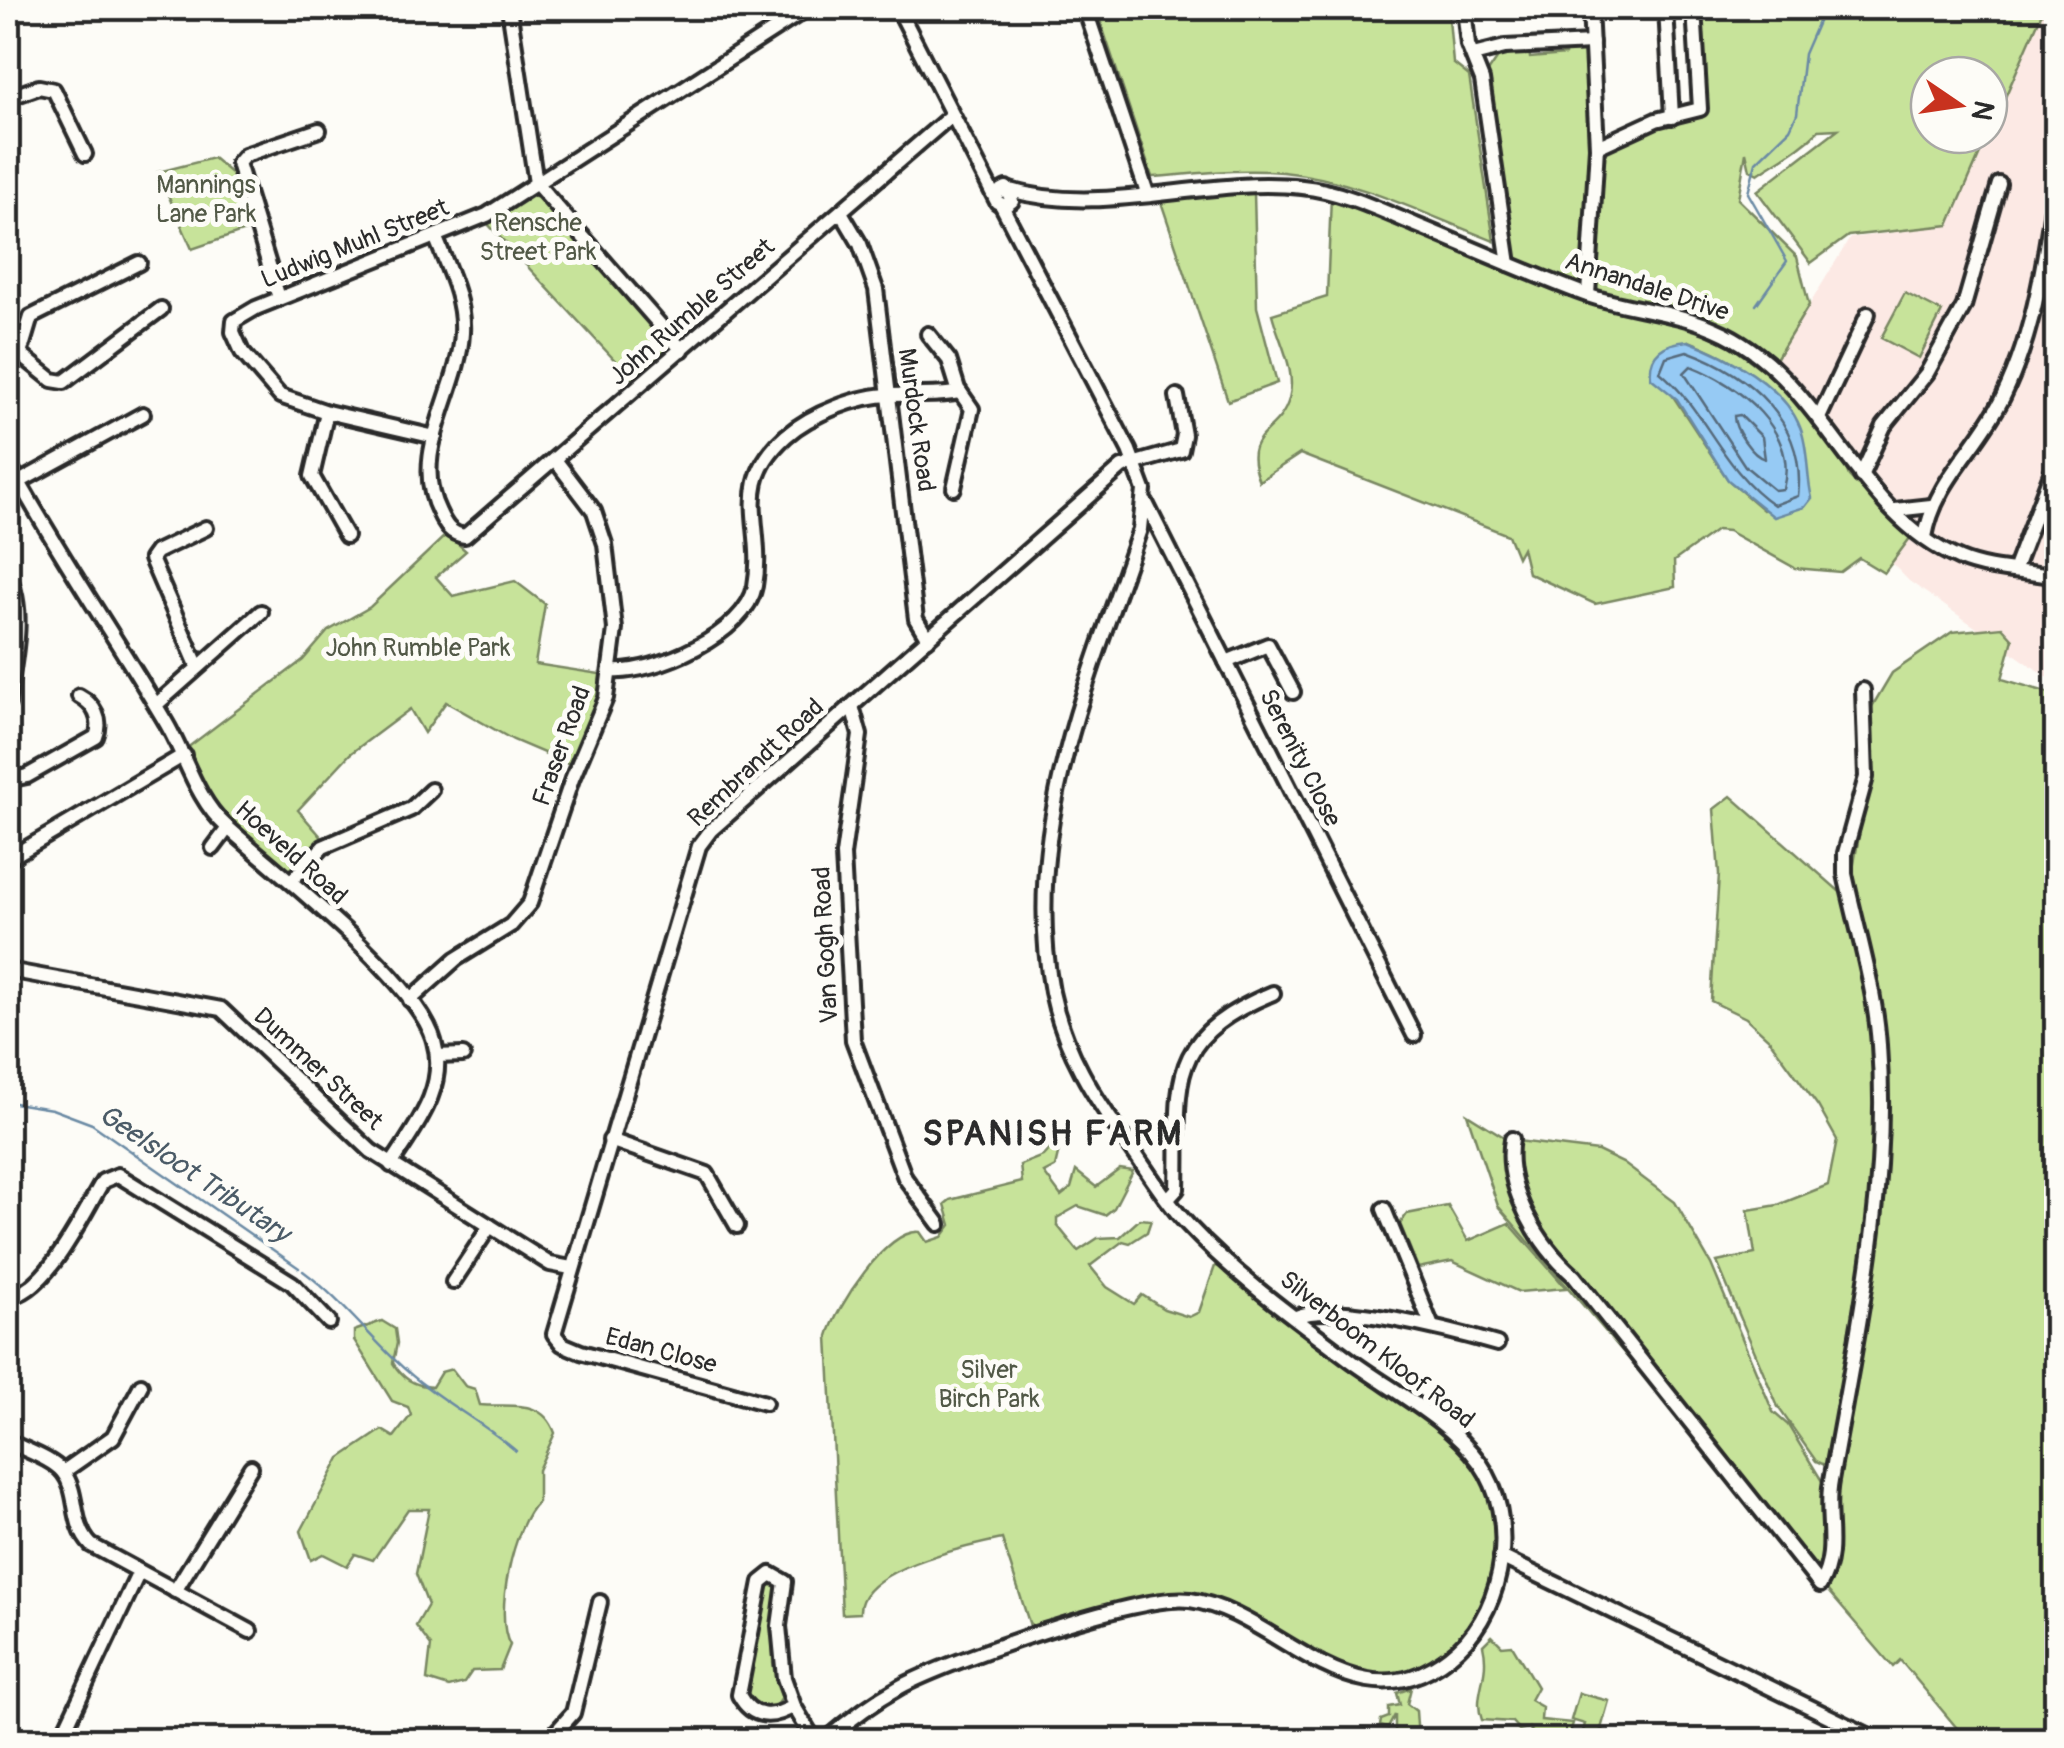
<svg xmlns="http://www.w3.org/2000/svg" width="2064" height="1748" viewBox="0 0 2064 1748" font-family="Pangolin,sans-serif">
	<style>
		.built { fill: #fce9e4 }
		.green { fill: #c7e39a; stroke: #798762; stroke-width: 2.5; fill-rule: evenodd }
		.water { fill: #96caf4; stroke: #6b8aa4; stroke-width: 2.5 }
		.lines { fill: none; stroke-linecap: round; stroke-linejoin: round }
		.shore { stroke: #566b7b; stroke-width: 2.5 }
		.stream { stroke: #6b8aa4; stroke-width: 2.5 }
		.minor-casing { stroke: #2b2b2b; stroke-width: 20 }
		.minor { stroke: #fdfcf7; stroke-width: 12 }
		.labels { text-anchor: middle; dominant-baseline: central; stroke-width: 10; stroke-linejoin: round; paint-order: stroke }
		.park-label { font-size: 25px; fill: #525947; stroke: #fdfcf7 }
		.street-label { font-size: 25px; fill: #2b2b2b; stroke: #fdfcf7 }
		.water-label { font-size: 28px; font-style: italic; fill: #4b5b67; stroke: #fdfcf7 }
		.district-label { font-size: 35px; font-weight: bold; letter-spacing: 2.5px; fill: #2b2b2b; stroke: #fdfcf7 }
	</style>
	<rect width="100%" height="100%" fill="#fdfcf7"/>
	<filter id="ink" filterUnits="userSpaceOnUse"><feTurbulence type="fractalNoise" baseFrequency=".01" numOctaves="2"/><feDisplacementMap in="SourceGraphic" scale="20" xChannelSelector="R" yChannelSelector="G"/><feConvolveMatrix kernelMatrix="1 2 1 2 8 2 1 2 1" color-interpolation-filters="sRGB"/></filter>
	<g filter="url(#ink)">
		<polygon class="built" points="2051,8 2056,8 2056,683 1909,581 1744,412 1850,238 1949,225 2041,15"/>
		<g class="green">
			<path d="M1096,8H1448L1453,63L1469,76L1494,241C1426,215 1356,179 1283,172C1239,168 1195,174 1152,177Z"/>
			<path d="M1698,8H2051L2041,15L1989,134V75H1929V135H1988L1949,225L1848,236L1811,263L1757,191L1838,129L1819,130C1799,150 1780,159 1758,174L1750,170L1746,152L1738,199L1797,257L1809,305L1773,364L1748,342L1593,292L1599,152L1656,122L1697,114Z"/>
			<polygon points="1566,48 1585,48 1591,56 1594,146 1587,289 1513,258 1486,75 1501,53 1529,51 1530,58 1565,55"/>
			<polygon points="213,158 232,174 251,229 192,249 158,172"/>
			<polygon points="1254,193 1257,307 1277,383 1228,401 1160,199"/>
			<polygon points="527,195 540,198 668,343 668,356 637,384 486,222"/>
			<path d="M1331,196L1633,313L1691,327L1731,346L1784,386L1838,448L1849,476L1910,538L1884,573L1859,558L1840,572L1795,568L1728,531L1717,530L1674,561L1675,587L1595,604L1528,573L1522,548L1517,557L1508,535L1300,454L1259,481C1239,431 1279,436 1289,399C1297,370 1279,342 1272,314L1327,297ZM1689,341C1751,365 1812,409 1807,483L1763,510L1728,480L1669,390Z"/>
			<polygon points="1905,293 1942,312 1919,358 1881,338"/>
			<polygon points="447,534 466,551 436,577 453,596 515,581 545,604 535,664 606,675 572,765 513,740 446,702 424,733 410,709 350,754 298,810 324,840 294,869 286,870 218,811 187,748 303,660 328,631 370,607"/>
			<polygon points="2002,627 2013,639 2002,679 2056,695 2056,1740 1967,1740 1900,1660 1893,1667 1498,1206 1467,1114 1509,1140 1598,1151 1623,1163 1675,1202 1711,1264 1773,1412 1788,1425 1837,1506 1836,1470 1816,1461 1778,1407 1717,1262 1755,1254 1748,1210 1778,1205 1828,1185 1837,1140 1818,1106 1769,1039 1746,1018 1711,1001 1719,874 1714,809 1731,796 1848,899 1856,899 1852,875 1874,752 1867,715 1892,673 1952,632"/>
			<path d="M1055,1143L1060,1146L1055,1167L1044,1173L1061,1196L1071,1188L1076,1171L1096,1187L1120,1169L1133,1171L1114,1208L1105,1215L1078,1206L1057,1218V1225L1078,1251L1098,1238L1120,1237L1140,1219L1151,1220L1147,1232L1130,1243L1123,1241L1090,1266L1107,1287L1134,1304L1142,1295L1164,1309L1189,1317L1199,1312L1215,1266L1227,1267C1281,1308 1336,1349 1390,1390C1418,1412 1456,1434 1475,1465C1502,1508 1504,1565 1481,1609C1462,1644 1429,1673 1387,1674C1311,1677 1259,1600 1185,1594C1136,1590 1078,1618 1032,1632L1002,1539C968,1546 857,1569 860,1613L842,1614L828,1336C836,1308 887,1228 920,1232L927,1242L942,1237L951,1225L945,1204L950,1200L1022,1182L1020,1165L1043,1156Z"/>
			<polygon points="1448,1206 1468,1241 1509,1223 1566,1288 1519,1292 1452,1261 1418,1268 1400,1224 1407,1214"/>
			<path d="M382,1321L395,1329L397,1343L393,1363C403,1379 413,1385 432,1387L441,1372L452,1369L465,1386L475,1389L480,1405C510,1408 542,1397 555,1433L538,1470V1502C514,1523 493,1616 510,1645L500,1670L472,1671L464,1683L449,1687L427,1680L431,1646L416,1626L428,1605L416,1574L429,1509H408L373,1560L355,1554L347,1566L323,1554L311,1560L301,1531L340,1458L382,1430L394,1437L411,1415L408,1407L392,1401L354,1340V1331Z"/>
			<path d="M768,1580L781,1584C773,1619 766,1665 782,1698L773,1711L748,1705L742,1698L762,1586Z"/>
			<path d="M1492,1636L1502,1646L1512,1645L1537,1687L1530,1700L1542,1707L1541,1720L1573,1723L1568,1740H1538L1529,1728L1519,1730L1512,1722L1482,1720C1472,1694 1491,1677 1483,1645Z"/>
			<polygon points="1411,1688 1407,1704 1416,1711 1418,1740 1395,1740 1395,1715 1388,1728 1380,1726 1381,1720 1389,1717 1389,1707 1400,1705 1397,1693"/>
			<polygon points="1579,1693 1609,1701 1601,1729 1607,1732 1604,1740 1581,1739 1585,1724 1571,1720"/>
		</g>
		<path class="water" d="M1688,341C1728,356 1783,385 1800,427C1809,449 1806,475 1812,498L1805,507L1774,517L1728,480L1677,399L1651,378C1648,352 1665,343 1688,341Z"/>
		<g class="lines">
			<g class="shore">
				<path d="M1687,351C1750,374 1807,423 1798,496L1774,505C1722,470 1706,410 1660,372L1666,357Z"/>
				<path d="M1691,366C1738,384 1799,431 1783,489L1774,490L1745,466L1684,373Z"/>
				<path d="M1734,416L1740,415L1762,437L1765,459C1752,456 1734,429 1734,416Z"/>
			</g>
			<g class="stream">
				<polyline points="1756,305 1787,261 1748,193 1756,162 1790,129 1797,114 1804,54 1824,8"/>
				<polyline points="8,1102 52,1109 92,1124 299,1268"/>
				<path d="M303,1271C349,1305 381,1354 428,1388C457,1410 488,1427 516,1451"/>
			</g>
			<g class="minor-casing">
				<g id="minor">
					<polyline points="509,8 536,183 682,350"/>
					<polyline points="898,8 997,202 1005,206 1012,201 1006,188 995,194"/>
					<polyline points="1085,8 1147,193"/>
					<polyline points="1464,8 1468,45 1482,80 1509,264"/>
					<polyline points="1666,8 1672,117"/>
					<polyline points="1473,55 1505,47 1592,43"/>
					<polyline points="8,98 39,87 54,90 85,154"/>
					<polyline points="1597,147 1656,120 1700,109 1694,8"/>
					<polyline points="8,182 8,195"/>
					<path d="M1010,190C1103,217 1207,176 1302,187C1341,191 1380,210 1416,225C1472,248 1528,273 1584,294C1626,309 1674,311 1715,329C1823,375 1852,512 1960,559C1988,571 2026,571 2056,577"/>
					<polyline points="841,212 860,244 876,289 916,619 928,639"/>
					<path d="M436,238C448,269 464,299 462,333C459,393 409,453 439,512C445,525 450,534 465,536L952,115"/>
					<polyline points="1588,295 1597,147 1590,8"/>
					<polyline points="279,298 238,163 245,155 319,130"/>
					<polyline points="928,334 949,360 958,389 972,409 954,488"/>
					<polyline points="20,354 52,380 64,382 161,309"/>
					<polyline points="20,354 31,317 139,263"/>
					<polyline points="327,412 312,476 346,536"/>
					<polyline points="1819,418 1868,314"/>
					<polyline points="435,437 327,412 280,396 242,352 233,332 234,321 256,308 487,215 808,8"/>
					<path d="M8,462C56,551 114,634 165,721C185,754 196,799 225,825C276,872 417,979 434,1041C448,1089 414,1128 391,1165"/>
					<polyline points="1861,476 1884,426 1927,373 1964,306 1999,184"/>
					<polyline points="19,482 143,414"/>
					<polyline points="1146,503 1414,1035"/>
					<polyline points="1895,510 1931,506"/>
					<path d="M1925,537C1935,480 1978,448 2003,397C2035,332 2046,253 2056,181"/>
					<polyline points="2015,568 2056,460"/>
					<path d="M8,574C27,614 13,662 8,704"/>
					<polyline points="1226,662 1268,645 1293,692"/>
					<polyline points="197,665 151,559 156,552 206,528"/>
					<path d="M612,671C655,674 746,634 755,586C766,526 730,486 786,436C811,414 859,395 892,395C914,394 939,397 960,392"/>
					<polyline points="156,705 261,612"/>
					<polyline points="852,706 860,735 843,855 853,1040 905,1178 939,1224"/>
					<path d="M8,780L27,776L96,737C103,720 94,704 79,696"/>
					<polyline points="213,848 228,828"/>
					<polyline points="8,859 184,755"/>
					<polyline points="292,880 323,847 411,809 431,790"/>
					<polyline points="8,970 221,1009 371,1151 550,1264 571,1268"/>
					<polyline points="410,1000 456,959 511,925 530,903 572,779 606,698 615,629 605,544 594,511 556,461"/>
					<polyline points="437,1056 463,1055"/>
					<path d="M1512,1139C1503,1187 1539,1246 1574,1276L1820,1585C1840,1550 1824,1517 1831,1481C1856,1338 1890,1191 1879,1045C1875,987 1857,930 1845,874V853L1866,777L1863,690"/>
					<polyline points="610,1140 707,1174 737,1226"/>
					<path d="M1168,1199L1177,1189C1180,1084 1162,1039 1273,993"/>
					<polyline points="1384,1209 1431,1324"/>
					<polyline points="453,1282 490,1226"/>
					<path d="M8,1297C47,1293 83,1214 103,1181L118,1175L292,1283L329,1322"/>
					<path d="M1296,1317C1334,1300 1456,1332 1497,1344"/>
					<polyline points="765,1403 581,1352 562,1344 554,1334 699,846 711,830 1122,467 1181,450 1184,435 1177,396"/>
					<path d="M8,1441C24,1450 51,1458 63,1472C80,1494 70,1523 91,1545L250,1631"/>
					<polyline points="63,1472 113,1437 141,1385"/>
					<polyline points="1501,1557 1878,1740"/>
					<polyline points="175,1591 251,1467"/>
					<path d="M794,1706C772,1719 752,1719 739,1695L761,1582L771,1574L785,1582L779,1626L784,1678L794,1706L814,1740"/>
					<polyline points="60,1740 139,1572"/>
					<polyline points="549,1740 573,1713 600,1602"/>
					<path d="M826,1740C849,1720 873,1702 900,1687C948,1661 1140,1593 1190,1600C1280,1612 1359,1740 1458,1649C1506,1605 1518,1517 1480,1463C1448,1419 1396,1393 1353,1362C1297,1320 1237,1277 1189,1226C1166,1202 1148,1172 1129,1145C1094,1098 1064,1050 1052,992C1021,830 1090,678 1140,529L1144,490L1129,450L1002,206"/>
				</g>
			</g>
			<use href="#minor" class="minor"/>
		</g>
	</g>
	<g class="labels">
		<g class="park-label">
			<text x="206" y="185">Mannings<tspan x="206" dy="29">Lane Park</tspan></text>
			<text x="538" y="223">Rensche<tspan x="538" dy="29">Street Park</tspan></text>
			<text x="418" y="648">John Rumble Park</text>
			<text x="989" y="1370">Silver<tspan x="989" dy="29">Birch Park</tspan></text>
		</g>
		<g class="street-label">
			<text transform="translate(355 244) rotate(-22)">Ludwig Muhl Street</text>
			<text transform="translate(1647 287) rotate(18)">Annandale Drive</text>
			<text transform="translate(692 312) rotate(-41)">John Rumble Street</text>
			<text transform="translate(916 420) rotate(82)">Murdock Road</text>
			<text transform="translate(562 746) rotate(-70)">Fraser Road</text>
			<text transform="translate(1300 758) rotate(63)">Serenity Close</text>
			<text transform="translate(756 763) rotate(-43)">Rembrandt Road</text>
			<text transform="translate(291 853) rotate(42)">Hoeveld Road</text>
			<text transform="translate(826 945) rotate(-93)">Van Gogh Road</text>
			<text transform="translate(318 1069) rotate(43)">Dummer Street</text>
			<text transform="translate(1377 1350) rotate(38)">Silverboom Kloof Road</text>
			<text transform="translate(661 1351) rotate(15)">Edan Close</text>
		</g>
		<g class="water-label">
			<text transform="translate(194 1174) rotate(34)">Geelsloot Tributary</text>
		</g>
		<g class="district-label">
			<text x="1053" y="1134">SPANISH FARM</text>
		</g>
	</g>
	<rect width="2064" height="1748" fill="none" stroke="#fdfcf7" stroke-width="40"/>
	<rect x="20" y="20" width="2024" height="1708" fill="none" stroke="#2b2b2b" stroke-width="4" filter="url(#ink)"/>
	<g transform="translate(1959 105) rotate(103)"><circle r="48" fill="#fdfcf7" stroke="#a9a8a5" stroke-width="2.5"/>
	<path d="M0-8L18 38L0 25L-18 38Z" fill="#c8321e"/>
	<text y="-15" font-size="28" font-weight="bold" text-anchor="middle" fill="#2b2b2b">N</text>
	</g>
</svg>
